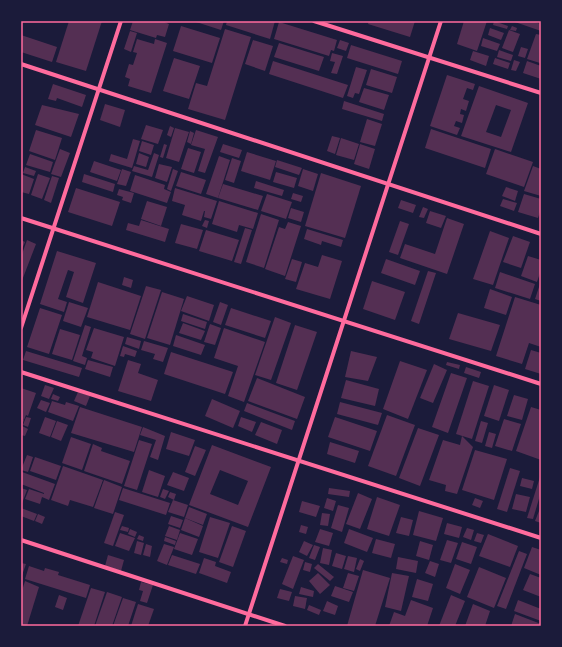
<svg xmlns="http://www.w3.org/2000/svg" width="562" height="647" viewBox="0 0 562 647" font-family="'Public Sans',sans-serif">
	<style>
		.building { fill: #542f53; fill-rule: evenodd }
		.lines { fill: none; stroke-linecap: round; stroke-linejoin: round }
		.minor { stroke: #ff6b9d; stroke-width: 4 }
		.neatline { fill: none; stroke: #ff6b9d; stroke-width: 1.5 }
	</style>
	<rect width="100%" height="100%" fill="#1b1b3a"/>
	<g class="building">
		<polygon points="69,21 102,21 86,71 56,62"/>
		<polygon points="133,21 162,21 169,24 165,37 157,35 156,38 130,30"/>
		<polygon points="193,21 224,21 221,30"/>
		<polygon points="227,21 275,21 270,39 226,25"/>
		<polygon points="369,21 381,22 415,21 410,37 368,24"/>
		<polygon points="464,21 487,21 477,51 457,44"/>
		<polygon points="494,21 508,26 507,29 493,25"/>
		<polygon points="512,21 532,21 541,24 541,31"/>
		<polygon points="279,22 337,40 334,51 331,50 329,56 274,39"/>
		<polygon points="181,26 220,38 212,63 173,51"/>
		<polygon points="512,26 517,28 516,31 510,30"/>
		<polygon points="490,28 504,33 501,40 488,35"/>
		<polygon points="225,29 251,37 225,120 188,109 196,83 207,86"/>
		<polygon points="509,30 520,34 513,52 502,48"/>
		<polygon points="130,31 137,33 131,52 124,49"/>
		<polygon points="536,34 541,35 540,63 527,59"/>
		<polygon points="21,35 57,47 52,62 21,52"/>
		<polygon points="483,38 500,44 497,51 481,46"/>
		<polygon points="137,39 154,44 155,39 167,43 151,93 128,86 130,79 125,77 129,64 133,65 137,53 133,52"/>
		<polygon points="253,40 273,46 265,71 245,64"/>
		<polygon points="340,40 349,43 346,51 337,48"/>
		<polygon points="279,43 324,57 319,71 274,57"/>
		<polygon points="351,45 402,61 398,74 347,58"/>
		<polygon points="521,47 528,49 525,58 518,56"/>
		<polygon points="499,50 513,55 511,61 497,57"/>
		<polygon points="473,51 489,56 486,66 470,60"/>
		<polygon points="332,53 343,56 337,74 331,73 335,62 330,61"/>
		<polygon points="174,58 200,66 189,99 163,91"/>
		<polygon points="495,58 510,63 508,69 493,64"/>
		<polygon points="514,60 520,62 516,71 511,70"/>
		<polygon points="273,61 348,85 343,98 269,74"/>
		<polygon points="527,61 541,66 541,79 523,73"/>
		<polygon points="356,67 367,70 359,94 355,93 353,98 347,96"/>
		<polygon points="371,69 397,77 392,93 366,85"/>
		<polygon points="447,75 475,84 473,90 467,88 463,99 469,101 466,111 461,109 460,114 464,115 462,123 456,121 454,126 460,128 457,135 430,126"/>
		<polygon points="53,84 86,95 82,107 57,98 56,101 48,99"/>
		<path d="M479,86L528,103L511,152L461,136ZM496,105L511,110L501,137L486,132Z"/>
		<polygon points="364,88 389,95 384,110 359,102"/>
		<polygon points="344,101 384,114 382,121 342,109"/>
		<polygon points="105,104 125,110 120,127 100,120"/>
		<polygon points="42,105 79,114 71,137 35,125"/>
		<polygon points="367,119 382,124 375,146 360,142"/>
		<polygon points="146,125 163,130 158,144 141,139"/>
		<polygon points="170,126 174,128 171,137 167,135"/>
		<polygon points="175,128 189,132 179,162 166,158"/>
		<polygon points="431,129 491,149 485,168 425,148"/>
		<polygon points="36,130 62,138 55,160 29,151"/>
		<polygon points="196,130 218,137 205,173 198,171 205,149 191,145"/>
		<polygon points="190,131 194,133 191,144 187,142"/>
		<polygon points="332,136 340,138 335,154 327,151"/>
		<polygon points="341,138 359,144 354,160 336,155"/>
		<polygon points="133,139 140,141 132,168 109,161 111,154 127,159"/>
		<polygon points="142,141 154,145 151,155 139,151"/>
		<polygon points="164,144 167,145 163,158 160,157"/>
		<polygon points="223,144 242,150 239,158 220,152"/>
		<polygon points="360,144 375,149 369,169 354,164"/>
		<polygon points="188,148 201,152 194,173 181,169"/>
		<polygon points="60,149 70,153 61,177 51,174"/>
		<polygon points="495,149 533,162 524,187 486,174"/>
		<polygon points="247,152 276,161 270,180 241,171"/>
		<polygon points="139,153 149,157 146,167 136,164"/>
		<polygon points="154,153 159,155 152,177 132,171 134,166 148,170"/>
		<polygon points="30,154 53,162 50,172 26,165"/>
		<polygon points="219,156 230,160 218,198 206,194"/>
		<polygon points="232,158 241,161 234,183 225,180"/>
		<polygon points="277,160 302,168 299,175 275,167"/>
		<polygon points="94,161 121,170 117,181 90,172"/>
		<polygon points="159,164 172,167 167,182 155,178"/>
		<polygon points="533,166 541,169 541,196 524,191"/>
		<polygon points="25,167 36,171 34,176 23,173"/>
		<polygon points="122,169 131,172 126,186 117,184"/>
		<polygon points="173,169 178,171 171,191 167,189"/>
		<polygon points="303,169 318,174 313,191 298,186"/>
		<polygon points="181,172 206,180 201,194 176,186"/>
		<polygon points="276,172 297,178 294,188 273,182"/>
		<polygon points="321,173 361,186 345,238 305,226"/>
		<polygon points="21,174 34,179 29,194 21,192"/>
		<polygon points="38,174 50,178 42,199 31,195"/>
		<polygon points="84,174 115,184 113,192 82,182"/>
		<polygon points="135,175 165,185 164,189 171,192 167,203 130,191"/>
		<polygon points="52,176 59,178 51,203 44,200"/>
		<polygon points="256,181 284,190 282,196 254,188"/>
		<polygon points="223,184 263,196 258,210 218,198"/>
		<polygon points="506,187 518,191 515,201 502,196"/>
		<polygon points="76,188 120,202 112,226 68,212"/>
		<polygon points="175,188 217,201 211,219 204,217 205,211 204,211 201,221 182,215 185,205 172,201"/>
		<polygon points="119,189 134,193 131,203 122,200 123,197 117,195"/>
		<polygon points="293,193 303,196 301,202 291,199"/>
		<polygon points="267,194 292,202 286,219 261,211"/>
		<polygon points="524,194 541,199 541,209 538,218 518,212"/>
		<polygon points="503,199 517,203 514,211 500,206"/>
		<polygon points="401,200 416,205 413,213 398,208"/>
		<polygon points="147,201 167,207 161,226 141,219"/>
		<polygon points="219,201 258,213 253,229 239,225 237,232 212,224"/>
		<polygon points="423,207 428,209 424,218 419,217"/>
		<polygon points="291,208 304,212 301,222 288,218"/>
		<polygon points="430,211 446,216 441,228 426,223"/>
		<polygon points="261,214 279,220 264,268 246,262"/>
		<polygon points="447,218 464,224 447,274 400,258 405,244 435,254"/>
		<polygon points="141,220 169,229 165,242 126,230 128,223 139,226"/>
		<polygon points="205,220 209,221 207,228 202,226"/>
		<polygon points="400,221 409,224 398,255 389,252"/>
		<polygon points="288,222 301,226 285,276 265,269 279,227 285,229"/>
		<polygon points="181,224 203,230 197,249 175,243"/>
		<polygon points="245,228 252,230 241,264 234,262"/>
		<polygon points="307,229 343,240 341,247 322,241 321,245 304,239"/>
		<polygon points="206,230 239,240 232,261 199,251"/>
		<polygon points="490,231 509,238 493,285 473,279"/>
		<polygon points="513,236 530,242 521,268 503,262"/>
		<polygon points="21,240 25,242 21,251"/>
		<polygon points="27,240 36,244 21,283 21,257"/>
		<polygon points="57,251 96,263 83,303 66,297 74,272 68,270 58,299 67,302 64,312 40,304"/>
		<polygon points="322,255 342,261 330,299 296,289 305,263 318,267"/>
		<polygon points="528,256 541,260 541,270 537,282 521,276"/>
		<polygon points="292,259 302,262 296,282 285,279"/>
		<polygon points="386,259 420,271 415,285 381,273"/>
		<polygon points="428,271 436,273 419,324 411,321"/>
		<polygon points="500,272 535,284 530,299 495,288"/>
		<polygon points="124,277 133,280 131,288 122,285"/>
		<polygon points="372,281 405,292 395,320 363,309"/>
		<polygon points="541,281 541,301 535,299"/>
		<polygon points="98,282 141,296 130,330 87,317"/>
		<polygon points="146,286 161,290 145,339 130,334"/>
		<polygon points="490,289 512,297 506,315 484,308"/>
		<polygon points="162,292 184,299 170,345 147,338"/>
		<polygon points="187,296 214,305 209,321 181,311"/>
		<polygon points="515,297 541,305 541,347 529,343 522,364 496,356"/>
		<polygon points="69,302 88,308 81,327 63,321"/>
		<polygon points="220,302 228,305 221,325 213,322"/>
		<polygon points="40,308 62,315 49,354 27,347"/>
		<polygon points="231,308 271,321 265,338 225,325"/>
		<polygon points="458,313 500,325 491,351 449,339"/>
		<polygon points="183,314 207,322 205,329 181,321"/>
		<polygon points="275,317 291,323 271,380 255,375"/>
		<polygon points="183,323 205,331 201,340 179,333"/>
		<polygon points="210,324 221,328 215,345 204,342"/>
		<polygon points="85,325 91,327 82,356 87,358 85,365 73,361"/>
		<polygon points="295,325 317,332 297,390 276,383"/>
		<polygon points="94,328 124,337 115,366 91,358 93,352 86,350"/>
		<polygon points="224,328 265,342 244,402 228,396 238,366 214,358"/>
		<polygon points="60,329 80,335 72,360 52,354"/>
		<polygon points="176,335 205,345 201,355 173,346"/>
		<polygon points="127,337 141,341 139,349 125,344"/>
		<polygon points="144,341 168,348 163,362 153,359 155,354 141,350"/>
		<polygon points="123,346 137,351 135,357 125,354 124,357 120,356"/>
		<polygon points="531,350 541,353 541,374 525,369"/>
		<polygon points="26,351 82,368 79,377 23,360"/>
		<polygon points="351,351 377,357 368,381 345,377"/>
		<polygon points="171,352 233,372 225,394 164,374"/>
		<polygon points="88,360 113,367 110,377 85,369"/>
		<polygon points="128,360 141,364 138,373 158,380 151,401 118,391"/>
		<polygon points="400,361 427,370 408,419 383,409"/>
		<polygon points="447,362 460,365 459,369 446,365"/>
		<polygon points="434,364 447,370 433,403 420,398"/>
		<polygon points="466,367 481,372 479,378 464,373"/>
		<polygon points="451,373 467,378 448,433 432,427"/>
		<polygon points="257,378 305,397 297,419 248,401"/>
		<polygon points="346,380 379,389 375,406 341,398"/>
		<polygon points="473,381 489,386 472,439 456,434"/>
		<polygon points="45,385 54,388 49,399 41,396"/>
		<polygon points="494,385 509,390 499,421 484,416"/>
		<polygon points="21,388 36,393 28,416 26,415 24,420 21,419"/>
		<polygon points="78,392 90,396 86,406 74,401"/>
		<polygon points="53,394 60,397 58,401 51,399"/>
		<polygon points="514,395 528,399 522,420 507,416"/>
		<polygon points="212,399 240,411 233,428 205,416"/>
		<polygon points="41,400 50,403 46,412 37,408"/>
		<polygon points="52,401 65,405 66,402 79,406 73,421 48,412"/>
		<polygon points="340,402 382,413 378,425 337,414"/>
		<polygon points="247,403 295,421 292,430 244,411"/>
		<polygon points="80,407 142,427 134,452 71,433"/>
		<polygon points="531,407 541,410 541,460 516,451"/>
		<polygon points="387,415 415,425 396,476 368,466"/>
		<polygon points="26,417 31,418 28,427 23,425"/>
		<polygon points="45,417 56,421 50,437 39,433"/>
		<polygon points="241,417 256,422 252,432 238,426"/>
		<polygon points="335,417 377,431 370,451 328,437"/>
		<polygon points="21,419 24,420 22,426 28,429 25,436 21,435"/>
		<polygon points="504,419 521,424 512,451 495,446"/>
		<polygon points="57,421 68,425 61,441 51,437"/>
		<polygon points="481,421 488,423 482,443 475,441"/>
		<polygon points="261,422 282,430 277,444 255,435"/>
		<polygon points="143,427 165,436 158,460 150,457 156,440 140,435"/>
		<polygon points="418,428 439,435 420,486 399,478"/>
		<polygon points="171,432 195,440 189,456 166,449"/>
		<polygon points="489,432 496,434 492,448 485,446"/>
		<polygon points="462,436 473,447 457,494 445,491 446,485 429,480 443,440 460,445"/>
		<polygon points="71,437 91,444 82,470 62,463"/>
		<polygon points="139,440 152,444 137,490 124,486"/>
		<polygon points="330,442 359,451 355,463 327,454"/>
		<polygon points="93,444 102,448 101,451 130,461 122,484 84,471"/>
		<path d="M212,445L271,467L248,527L189,505ZM220,470L248,481L238,505L210,494Z"/>
		<polygon points="195,446 206,450 195,476 185,472"/>
		<polygon points="475,450 507,459 494,500 462,490"/>
		<polygon points="27,455 33,457 28,472 21,470"/>
		<polygon points="35,457 61,466 56,480 30,471"/>
		<polygon points="63,466 103,480 93,507 70,500 68,506 51,500"/>
		<polygon points="510,468 520,471 507,512 497,509"/>
		<polygon points="149,470 165,476 158,497 142,492"/>
		<polygon points="22,472 55,484 49,500 42,497 40,504 25,499 29,489 44,494 44,493 21,484"/>
		<polygon points="173,472 189,478 184,491 167,485"/>
		<polygon points="541,474 541,492 533,519 527,518"/>
		<polygon points="522,478 534,481 532,489 520,486"/>
		<polygon points="104,480 122,487 113,514 94,508"/>
		<polygon points="21,488 27,490 21,506"/>
		<polygon points="123,488 170,503 166,515 119,500"/>
		<polygon points="329,488 350,491 349,497 328,494"/>
		<polygon points="163,489 169,491 165,499 160,497"/>
		<polygon points="170,492 176,494 174,500 168,497"/>
		<polygon points="358,493 372,499 360,529 346,524"/>
		<polygon points="516,494 530,497 526,512 512,509"/>
		<polygon points="377,497 400,505 389,536 367,529"/>
		<polygon points="327,498 336,501 333,511 324,508"/>
		<polygon points="475,498 483,501 480,508 472,505"/>
		<polygon points="173,500 188,505 184,517 168,512"/>
		<polygon points="302,501 320,506 316,517 299,512"/>
		<polygon points="338,505 349,508 342,532 331,528"/>
		<polygon points="541,506 541,523 535,521"/>
		<polygon points="189,507 207,514 203,525 185,518"/>
		<polygon points="21,508 37,514 34,521 21,516"/>
		<polygon points="419,511 443,518 436,541 413,535"/>
		<polygon points="115,512 124,515 113,546 104,543"/>
		<polygon points="322,513 330,514 328,526 320,525"/>
		<polygon points="38,514 45,517 42,524 35,521"/>
		<polygon points="171,516 183,520 180,528 168,524"/>
		<polygon points="210,517 230,523 218,558 199,552"/>
		<polygon points="401,517 413,520 409,536 396,533"/>
		<polygon points="185,518 203,526 199,537 181,530"/>
		<polygon points="447,523 462,527 459,538 444,534"/>
		<polygon points="301,525 308,527 306,534 299,532"/>
		<polygon points="122,526 129,528 128,532 120,530"/>
		<polygon points="169,526 180,530 177,540 165,536"/>
		<polygon points="232,526 246,531 233,567 219,562"/>
		<polygon points="467,528 474,530 471,540 463,537"/>
		<polygon points="130,529 137,532 135,537 128,534"/>
		<polygon points="320,529 333,533 329,546 315,542"/>
		<polygon points="349,529 373,538 367,552 344,543"/>
		<polygon points="120,533 135,538 129,551 115,546"/>
		<polygon points="180,533 198,539 192,555 174,549"/>
		<polygon points="477,533 484,535 481,543 474,541"/>
		<polygon points="488,534 518,546 510,567 479,556"/>
		<polygon points="139,535 144,537 143,541 137,539"/>
		<polygon points="165,537 176,541 175,545 164,541"/>
		<polygon points="376,539 395,544 391,558 372,553"/>
		<polygon points="447,540 458,543 451,563 440,560"/>
		<polygon points="137,541 144,543 141,555 134,553"/>
		<polygon points="304,541 313,545 307,556 299,552"/>
		<polygon points="420,541 433,545 429,560 416,556"/>
		<polygon points="462,542 477,547 471,564 456,559"/>
		<polygon points="146,544 152,546 150,557 143,555"/>
		<polygon points="164,544 174,547 167,565 157,561"/>
		<polygon points="314,545 320,547 315,560 309,558"/>
		<polygon points="532,547 541,550 541,575 524,568"/>
		<polygon points="323,548 332,550 329,565 320,563"/>
		<polygon points="519,551 527,554 506,609 497,606"/>
		<polygon points="336,553 346,556 342,569 332,566"/>
		<polygon points="108,555 124,560 121,571 105,566"/>
		<polygon points="172,555 200,564 196,574 168,565"/>
		<polygon points="293,556 304,560 293,589 282,584"/>
		<polygon points="348,556 357,558 354,572 344,569"/>
		<polygon points="398,557 418,561 416,573 396,569"/>
		<polygon points="204,558 216,562 215,566 231,572 227,583 199,573"/>
		<polygon points="282,558 288,560 287,564 280,562"/>
		<polygon points="360,559 364,561 360,571 356,569"/>
		<polygon points="430,561 439,564 435,577 425,573"/>
		<polygon points="305,562 312,564 310,572 303,570"/>
		<polygon points="21,563 26,564 21,578"/>
		<polygon points="318,564 334,577 330,581 314,568"/>
		<polygon points="455,564 470,570 460,594 446,588"/>
		<polygon points="29,566 44,571 45,568 59,572 58,575 90,585 86,598 25,579"/>
		<polygon points="479,567 506,578 494,608 467,597"/>
		<polygon points="363,570 390,578 375,626 347,626"/>
		<polygon points="318,573 330,585 320,594 309,581"/>
		<polygon points="348,573 359,576 354,591 343,588"/>
		<polygon points="392,573 409,576 401,611 385,607"/>
		<polygon points="530,574 541,578 541,597 523,590"/>
		<polygon points="417,579 433,584 428,601 412,597"/>
		<polygon points="25,581 39,587 27,626 21,626 21,594"/>
		<polygon points="141,582 153,585 147,603 140,601 143,591 139,590"/>
		<polygon points="335,586 353,592 349,602 331,596"/>
		<polygon points="301,587 314,591 313,597 299,594"/>
		<polygon points="91,588 105,592 94,626 78,626"/>
		<polygon points="280,589 292,592 289,601 277,598"/>
		<polygon points="107,592 122,597 112,626 95,626"/>
		<polygon points="59,595 67,598 63,610 55,607"/>
		<polygon points="451,595 465,601 455,626 439,626"/>
		<polygon points="295,596 307,598 305,609 293,606"/>
		<polygon points="123,598 136,602 128,626 113,626"/>
		<polygon points="411,600 433,608 427,626 389,626 394,612 405,616"/>
		<polygon points="518,600 541,609 541,621 514,611"/>
		<polygon points="327,601 338,606 335,615 323,611"/>
		<polygon points="138,604 154,609 148,626 131,626"/>
		<polygon points="473,604 490,611 485,626 465,626"/>
		<polygon points="309,605 321,610 319,615 307,610"/>
		<polygon points="515,614 541,624 541,626 511,626"/>
	</g>
	<g class="lines">
		<g class="minor">
			<polyline points="314,21 541,93"/>
			<polyline points="21,64 541,234"/>
			<polyline points="21,218 541,384"/>
			<polyline points="21,328 121,21"/>
			<polyline points="21,372 541,538"/>
			<polyline points="21,540 285,626"/>
			<polyline points="245,626 441,21"/>
		</g>
	</g>
	<rect width="562" height="647" fill="none" stroke="#1b1b3a" stroke-width="44"/>
	<rect x="22" y="22" width="518" height="603" class="neatline"/>
</svg>
